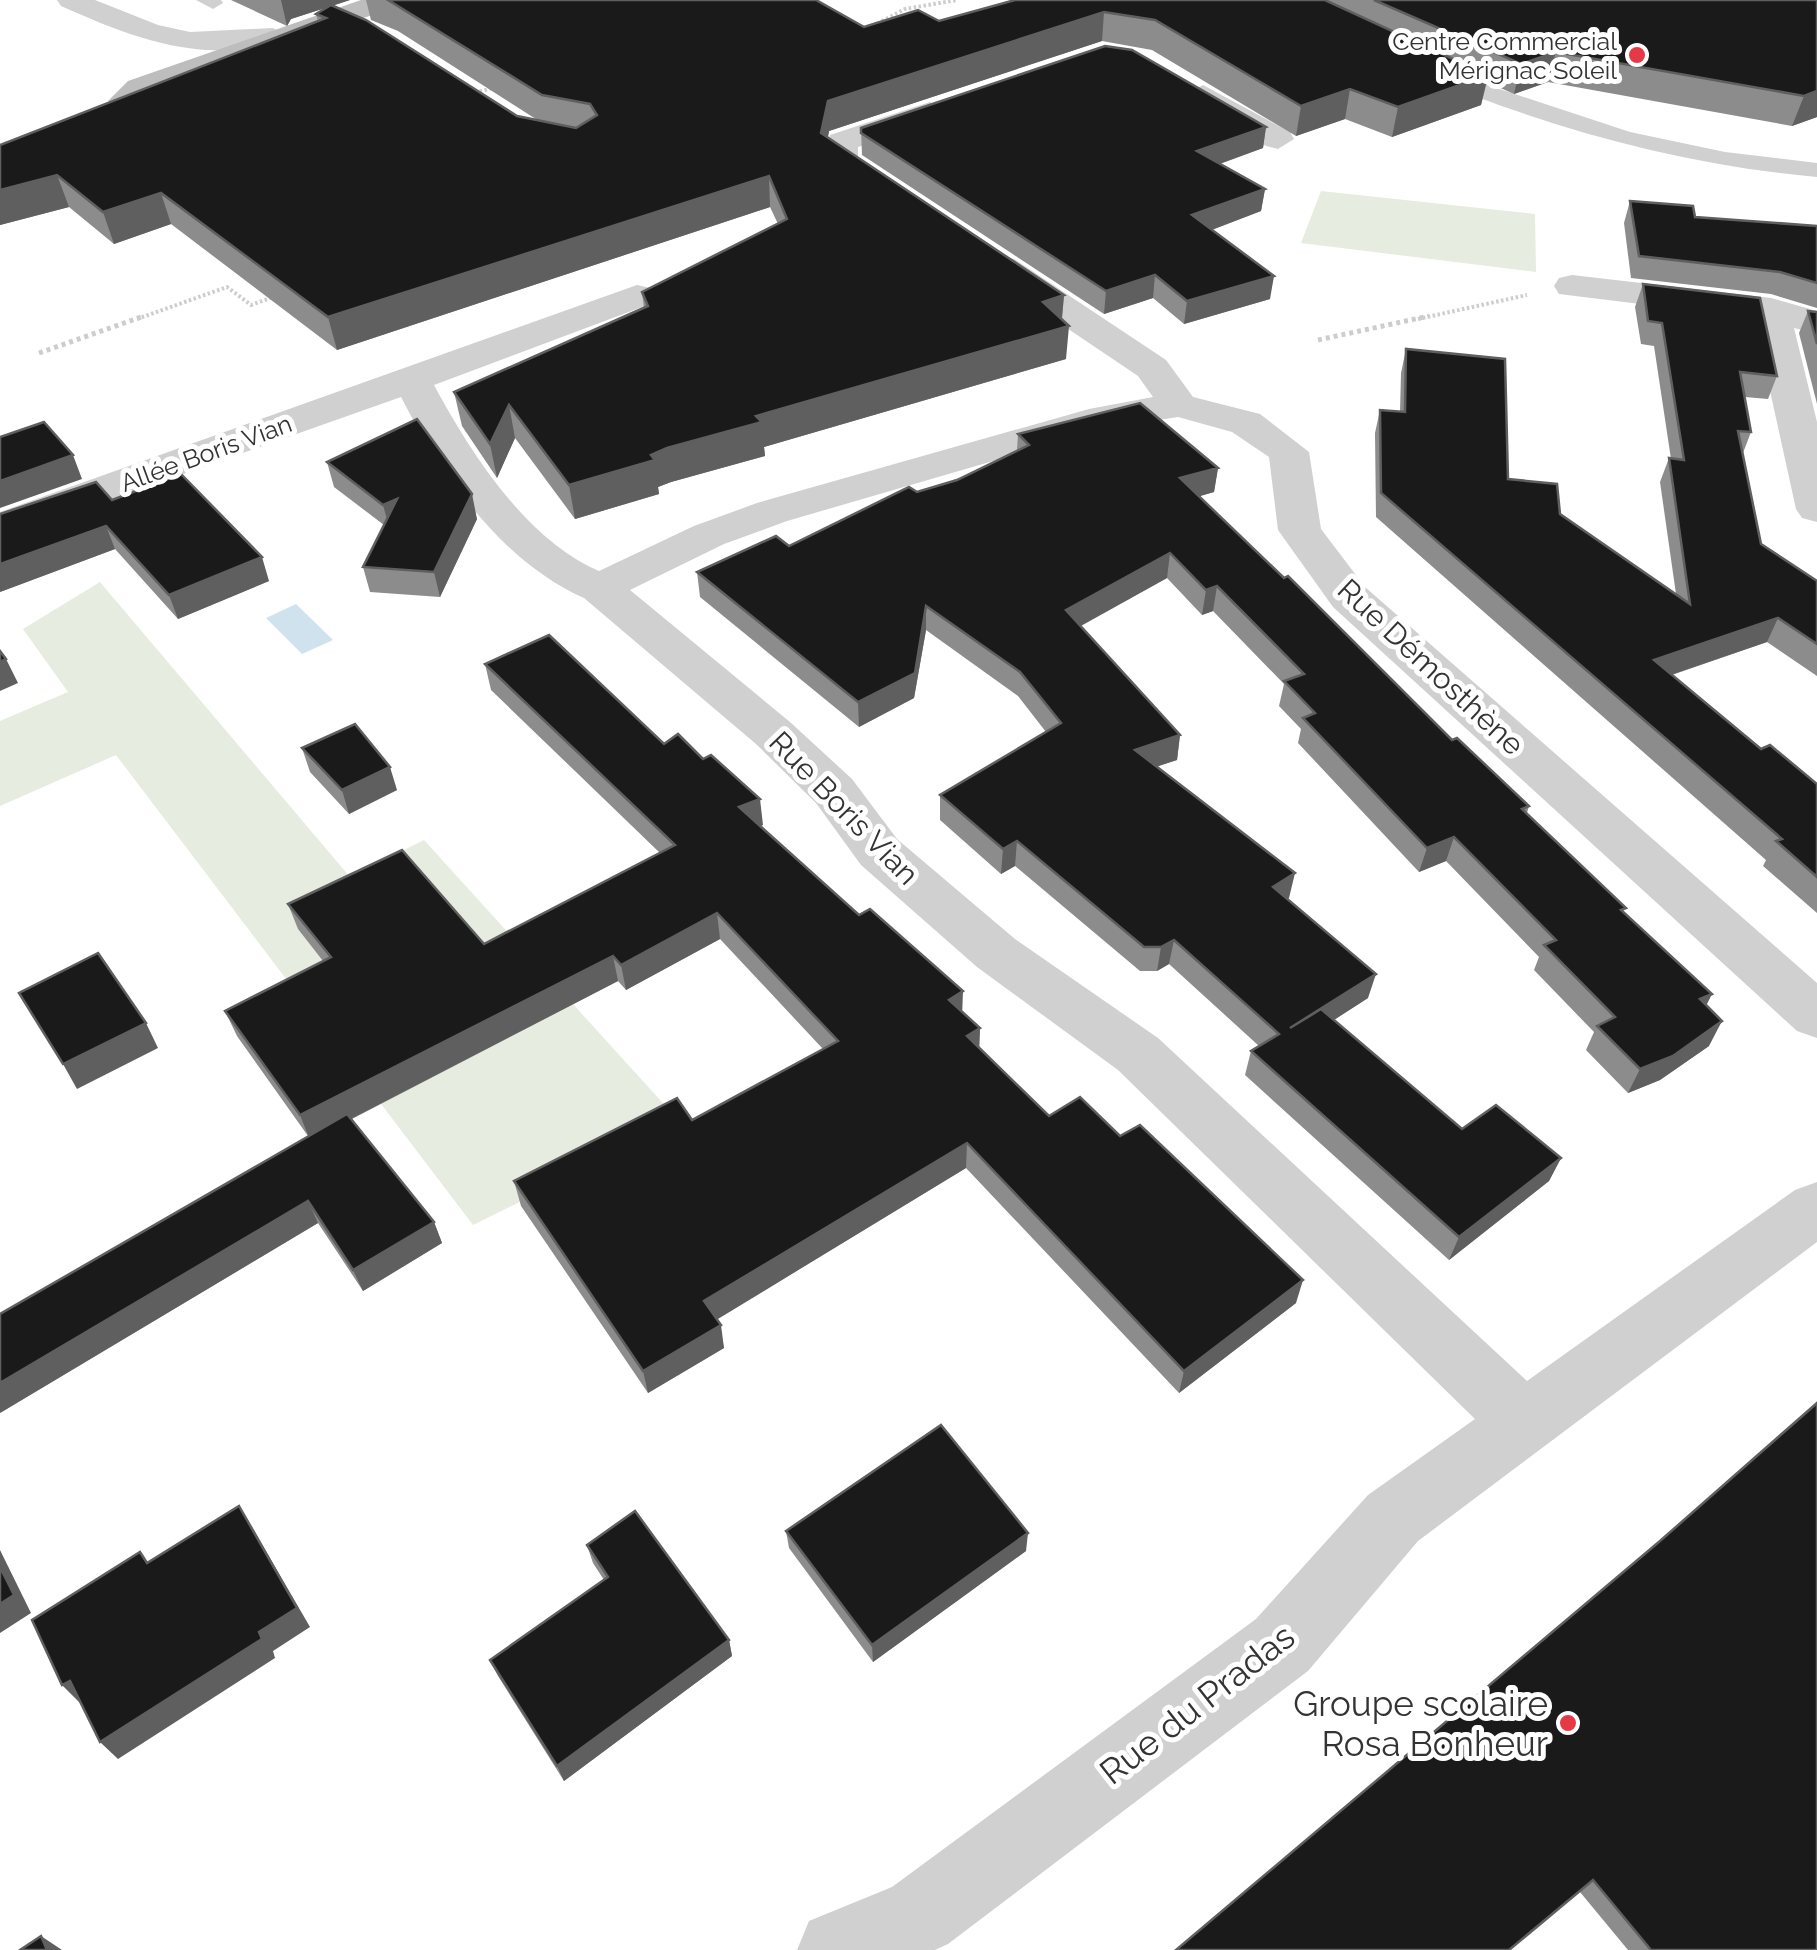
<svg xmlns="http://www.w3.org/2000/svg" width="1817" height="1950" viewBox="0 0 1817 1950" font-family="Raleway,sans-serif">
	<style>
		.green { fill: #e6ecdf }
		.water { fill: #cfe2ee }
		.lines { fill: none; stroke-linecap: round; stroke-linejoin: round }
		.path-far1 { stroke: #cdcdcd; stroke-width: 4; stroke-dasharray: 2.5 2.5; stroke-linecap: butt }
		.path { stroke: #cdcdcd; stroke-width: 5; stroke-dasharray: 4 4; stroke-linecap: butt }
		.service { fill: #d0d0d0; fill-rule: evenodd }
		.minor { fill: #d0d0d0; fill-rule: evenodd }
		.secondary { fill: #bdbdbd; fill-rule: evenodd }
		.wall { fill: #8c8c8c }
		.shaded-wall { fill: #5f5f5f }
		.building { fill: #1a1a1a; stroke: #5f5f5f; stroke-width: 2.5 }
		.poi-dot { fill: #e63946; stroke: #fff; stroke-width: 4 }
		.labels { text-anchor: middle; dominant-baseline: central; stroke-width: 10; stroke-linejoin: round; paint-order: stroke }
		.far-poi-label { font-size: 25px; fill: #333; stroke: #fff; text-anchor: end }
		.far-street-label { font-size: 25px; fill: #333; stroke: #fff }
		.street-label { font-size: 30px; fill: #333; stroke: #fff }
		.near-poi-label { font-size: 35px; fill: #333; stroke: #fff; text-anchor: end }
		.near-street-label { font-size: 35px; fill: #333; stroke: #fff }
	</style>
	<rect width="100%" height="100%" fill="#fff"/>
	<g class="green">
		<polygon points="1321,191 1535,214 1536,272 1301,243"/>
		<polygon points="100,582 350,877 424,840 681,1123 473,1225 116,755 0,806 0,721 68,692 23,629"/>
	</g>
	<polygon class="water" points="296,604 333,640 302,654 266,618"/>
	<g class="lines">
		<g class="path-far1">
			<polyline points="873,26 905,9 957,0"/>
			<polyline points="470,94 497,87"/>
			<polyline points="137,319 227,287 251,305 276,296"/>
			<polyline points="1418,319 1527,295"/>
		</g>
		<g class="path">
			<polyline points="1318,340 1429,316"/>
			<polyline points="39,353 144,316"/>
		</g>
		<g class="service">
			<polygon points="196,0 221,0 223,3 213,9"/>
			<path d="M1439,69L1630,132L1725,152L1817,163V177C1684,165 1555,130 1432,79V71Z"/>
		</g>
		<g class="minor">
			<path d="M57,0H95L158,25L190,32L273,28L288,37C280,48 265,47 252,49C181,57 124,34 61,6Z"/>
			<polygon points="1203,85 1290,132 1294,139 1278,149 1266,146 1192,101 1187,94"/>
			<polygon points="930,102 946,112 941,119 858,147 858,157 904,188 909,195 904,202 880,202 824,161 830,135"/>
			<path d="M1001,256L1014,259L1166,360L1193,397L1260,414L1309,452L1321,529L1365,587L1817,983V1038L1797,1031L1333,607L1278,530L1269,457L1232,432L1178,417L1107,428L787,521L724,544L630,590L790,722L852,779L897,839L1015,939L1158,1038L1527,1381L1795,1190L1817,1182V1242L1418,1541L1308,1671L948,1944L935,1950H797L809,1921L892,1887L1256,1619L1368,1495L1475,1419L1118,1070L977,967L861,865L816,803L756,744L584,598C502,562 441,475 401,397L0,539V512L637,285L650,288L655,296L650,304L434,385C470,452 526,540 599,571L694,526L757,503L1089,409L1153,397L1138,376L988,275L983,267L988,259Z"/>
			<polygon points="1572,275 1771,298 1817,311 1817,334 1794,328 1817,422 1817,522 1802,518 1796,509 1754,318 1559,294 1554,286 1559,278"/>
		</g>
		<polygon class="secondary" points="361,0 405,0 401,6 294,40 150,95 124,110 108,101 128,81"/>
	</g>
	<g class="wall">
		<polygon points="231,0 350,0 332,6 517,116 539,121 398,31 371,20 366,0 816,0 864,27 939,21 1015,0 1817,0 1817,117 1792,126 1548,82 1514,94 1487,82 1481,105 1392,137 1345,119 1296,136 1152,50 1102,41 829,131 828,138 1064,295 1062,319 1066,359 764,447 765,456 671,482 658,487 659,494 575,519 515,438 497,478 462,426 454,392 644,308 642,292 778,224 770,207 337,350 171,224 114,244 69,207 0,225 0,145 318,22 316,14 328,7 291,19 287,26"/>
		<polygon points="1266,127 1263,148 1220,164 1265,189 1261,211 1212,230 1270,299 1184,324 1153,298 1104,314 862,155 861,128"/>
		<polygon points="1630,201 1695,217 1817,226 1817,308 1771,294 1631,278 1624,223"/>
		<polygon points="1643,284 1777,376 1768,399 1745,397 1751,432 1743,453 1761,544 1817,581 1817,676 1767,642 1672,675 1761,749 1817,784 1817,913 1763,866 1766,860 1376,517 1375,433 1380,410 1400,412 1401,373 1406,349 1508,479 1676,594 1660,482 1669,458 1671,459 1654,346 1641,344 1635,307"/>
		<polygon points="1808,311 1817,312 1817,404 1799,333"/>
		<polygon points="1018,434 1218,468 1214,492 1199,496 1452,740 1529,806 1527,813 1624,913 1706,1006 1709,1046 1660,1080 1628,1093 1586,1050 1594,1032 1534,970 1539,957 1446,861 1419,872 1298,743 1301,729 1279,706 1284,684 1213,611 1202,615 1167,578 1081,626 1180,735 1177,760 1157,766 1289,898 1287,899 1368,998 1334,1020 1462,1129 1561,1158 1549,1181 1449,1260 1245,1075 1251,1051 1259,1046 1169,964 1157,971 1140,971 1015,866 1001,874 940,820 940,795 1046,732 1018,696 926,630 914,698 859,727 700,597 697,572 789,546 917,492 957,480 1017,450"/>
		<polygon points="327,462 477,519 440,597 370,592 363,567 384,525 334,487"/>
		<polygon points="112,500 269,581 178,619 115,549 0,592"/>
		<polygon points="485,664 664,744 763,825 760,826 980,1028 979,1048 1049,1116 1296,1303 1179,1393 966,1168 717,1319 724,1348 648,1393 521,1206 514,1181 692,1120 823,1049 720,939 626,990 618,981 352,1119 434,1222 442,1243 363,1291 318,1223 0,1413 308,1136 237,1036 225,1011 323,961 298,929 288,904 484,944 660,853 491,690"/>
		<polygon points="302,748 397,790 349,814 310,772"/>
		<polygon points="786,1531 1026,1551 873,1662 789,1548"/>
		<polygon points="1660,1541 1817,1950 1628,1950 1580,1892"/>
		<polygon points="587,1545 729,1640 732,1656 564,1781 498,1676 490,1660 604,1580 593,1563"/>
	</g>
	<g class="shaded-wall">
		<polygon points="281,0 350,0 291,19 287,26"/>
		<polygon points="1104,12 1102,41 829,131 822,164 821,133 828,101"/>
		<polygon points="1556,52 1548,82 1514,94 1521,64"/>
		<polygon points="1488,75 1481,105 1392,137 1398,107"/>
		<polygon points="1350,89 1345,119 1296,136 1301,106"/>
		<polygon points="1817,91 1817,117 1792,126 1804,96"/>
		<polygon points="1266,127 1263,148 1194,173 1197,151"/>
		<polygon points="57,175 69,207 0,225 0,190"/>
		<polygon points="769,176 770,207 337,350 328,317"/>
		<polygon points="1265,189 1261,211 1190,238 1192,215"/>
		<polygon points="161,193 171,224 114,244 103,212"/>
		<polygon points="1155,275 1153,298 1104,314 1106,291"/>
		<polygon points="1274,276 1270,299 1184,324 1187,301"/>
		<polygon points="1064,295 1061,328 1069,326 1066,359 764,447 765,456 671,482 658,487 659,494 575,519 569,485 756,416 1043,302"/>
		<polygon points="509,405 515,438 497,478 490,444"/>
		<polygon points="73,455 82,479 0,508 0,481"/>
		<polygon points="1218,468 1214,492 1177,503 1180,478"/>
		<polygon points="472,494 477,519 440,597 434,572"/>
		<polygon points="397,499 390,530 383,505"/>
		<polygon points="106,526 115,549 0,592 0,564"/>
		<polygon points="1170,553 1167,578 1064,635 1066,610"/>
		<polygon points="262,557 269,581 178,619 169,595"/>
		<polygon points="1217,586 1213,611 1202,615 1206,590"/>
		<polygon points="926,606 926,630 914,698 859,727 858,702"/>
		<polygon points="1778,618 1767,642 1644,684 1654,660"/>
		<polygon points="6,659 18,683 0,691 0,662"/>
		<polygon points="1180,735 1177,760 1132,775 1135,750"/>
		<polygon points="390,767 397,790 349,814 342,790"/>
		<polygon points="760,799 763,825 741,833 739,807"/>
		<polygon points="1454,837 1446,861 1419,872 1427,848"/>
		<polygon points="1017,841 1015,866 1001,874 1003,849"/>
		<polygon points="1295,873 1289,898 1267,912 1273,887"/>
		<polygon points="717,913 720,939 626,990 621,965"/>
		<polygon points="1174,940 1169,964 1157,971 1161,947"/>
		<polygon points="613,956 618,981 310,1140 300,1115"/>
		<polygon points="1376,974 1368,998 1284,1052 1290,1028"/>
		<polygon points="963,991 962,1017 949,1000"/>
		<polygon points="1712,994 1700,1018 1700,999"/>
		<polygon points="1722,1021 1709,1046 1660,1080 1628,1093 1640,1069"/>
		<polygon points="146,1023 158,1048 77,1089 63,1064"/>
		<polygon points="980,1028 979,1054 967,1036"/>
		<polygon points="967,1143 966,1168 708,1325 704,1301"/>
		<polygon points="1561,1158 1549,1181 1449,1260 1459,1237"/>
		<polygon points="308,1201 318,1223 0,1413 0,1383"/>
		<polygon points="434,1222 442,1243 363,1291 353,1270"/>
		<polygon points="1303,1280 1296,1303 1179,1393 1184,1371"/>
		<polygon points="721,1325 724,1348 648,1393 643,1371"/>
		<polygon points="239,1506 252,1527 310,1627 273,1651 275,1658 118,1759 100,1742 259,1632"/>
		<polygon points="1028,1533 1026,1551 873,1662 872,1645"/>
		<polygon points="0,1550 31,1613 0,1633"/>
		<polygon points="729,1640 732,1656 564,1781 557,1766"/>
		<polygon points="70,1681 80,1703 62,1685"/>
		<polygon points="41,1936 62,1950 47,1950"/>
	</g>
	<g class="building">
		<polygon points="388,0 816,0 864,27 918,10 939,21 1015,0 1325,0 1488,75 1398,107 1350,89 1301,106 1155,20 1104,12 828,101 821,133 1064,295 1043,302 1069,326 756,416 762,422 667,448 651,455 655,460 569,485 509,405 490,444 454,392 648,306 642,292 787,219 769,176 328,317 161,193 103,212 57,175 0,190 0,145 326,18 316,14 331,5 366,20 517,116 576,128 597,115 590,104 542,95"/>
		<polygon points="1374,0 1817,0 1817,91 1804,96 1556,52 1521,64"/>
		<polygon points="1105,46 1132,50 1266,127 1197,151 1265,189 1192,215 1274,276 1187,301 1155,275 1106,291 861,133 861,128"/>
		<polygon points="1630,201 1693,206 1695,217 1817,226 1817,283 1780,272 1639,256"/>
		<polygon points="1643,284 1760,298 1777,376 1740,372 1751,432 1738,431 1761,544 1817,581 1817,644 1778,618 1654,660 1761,749 1770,745 1817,784 1817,877 1776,841 1782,839 1381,493 1380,410 1405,412 1406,349 1505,359 1508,479 1557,484 1560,514 1690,604 1669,458 1684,460 1662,323 1648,321"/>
		<polygon points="1808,311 1817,312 1817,344"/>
		<polygon points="1140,403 1218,468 1180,478 1284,578 1288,576 1452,740 1457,738 1529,806 1522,809 1626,908 1621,910 1712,994 1700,999 1722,1021 1673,1056 1640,1069 1597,1026 1615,1017 1544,945 1556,940 1454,837 1427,848 1303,718 1315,713 1284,681 1304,674 1217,586 1206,590 1170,553 1066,610 1180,735 1135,750 1295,873 1273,887 1376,974 1290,1028 1321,1009 1462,1129 1496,1105 1561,1158 1459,1237 1251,1051 1279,1034 1174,940 1161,947 1144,947 1017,841 1003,849 940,795 1061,723 1020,672 926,606 915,673 858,702 697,572 776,536 789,546 909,487 917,492 957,480 1029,445 1018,434"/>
		<polygon points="417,419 472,494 434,572 363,567 397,499 383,505 327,462"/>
		<polygon points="44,422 73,455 0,481 0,437"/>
		<polygon points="181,474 262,557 169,595 106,526 0,564 0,514 96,482 112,500"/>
		<polygon points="549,635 664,744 678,734 703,759 711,755 760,799 739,807 859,915 870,909 963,991 949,1000 980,1028 967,1036 1049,1116 1080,1097 1120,1136 1140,1125 1303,1280 1184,1371 967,1143 704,1301 721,1325 643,1371 514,1181 677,1098 692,1120 838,1041 717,913 621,965 613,956 300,1115 225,1011 331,957 288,904 402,850 484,944 675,845 485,664"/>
		<polygon points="0,651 6,659 0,662"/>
		<polygon points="355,724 390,767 342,790 302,748"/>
		<polygon points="98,953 146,1023 63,1064 19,993"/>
		<polygon points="347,1114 434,1222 353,1270 308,1201 0,1383 0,1314"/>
		<polygon points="1817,1403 1817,1950 1651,1950 1593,1880 1509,1950 1176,1950 1660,1541"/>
		<polygon points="941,1425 1028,1533 872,1645 786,1531"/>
		<polygon points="239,1506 297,1608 259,1632 262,1639 100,1742 70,1681 62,1685 32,1620 140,1552 147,1563"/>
		<polygon points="635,1511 729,1640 557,1766 490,1660 608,1577 587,1545"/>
		<polygon points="0,1567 14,1595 0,1604"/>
		<polygon points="41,1936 47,1950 20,1950"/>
	</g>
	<g class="poi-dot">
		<circle cx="1637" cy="55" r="10"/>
		<circle cx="1568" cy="1723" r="10"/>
	</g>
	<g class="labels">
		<g class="far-poi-label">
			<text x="1617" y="41">Centre Commercial<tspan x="1617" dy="29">Mérignac Soleil</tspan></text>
		</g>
		<g class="far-street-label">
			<text transform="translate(206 453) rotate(-20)">Allée Boris Vian</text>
		</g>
		<g class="street-label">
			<text transform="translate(1431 667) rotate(43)">Rue Démosthène</text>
			<text transform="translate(844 808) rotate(46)">Rue Boris Vian</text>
		</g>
		<g class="near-poi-label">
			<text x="1548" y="1703">Groupe scolaire<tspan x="1548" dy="40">Rosa Bonheur</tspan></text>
		</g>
		<g class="near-street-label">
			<text transform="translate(1197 1704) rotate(-38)">Rue du Pradas</text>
		</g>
	</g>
</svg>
